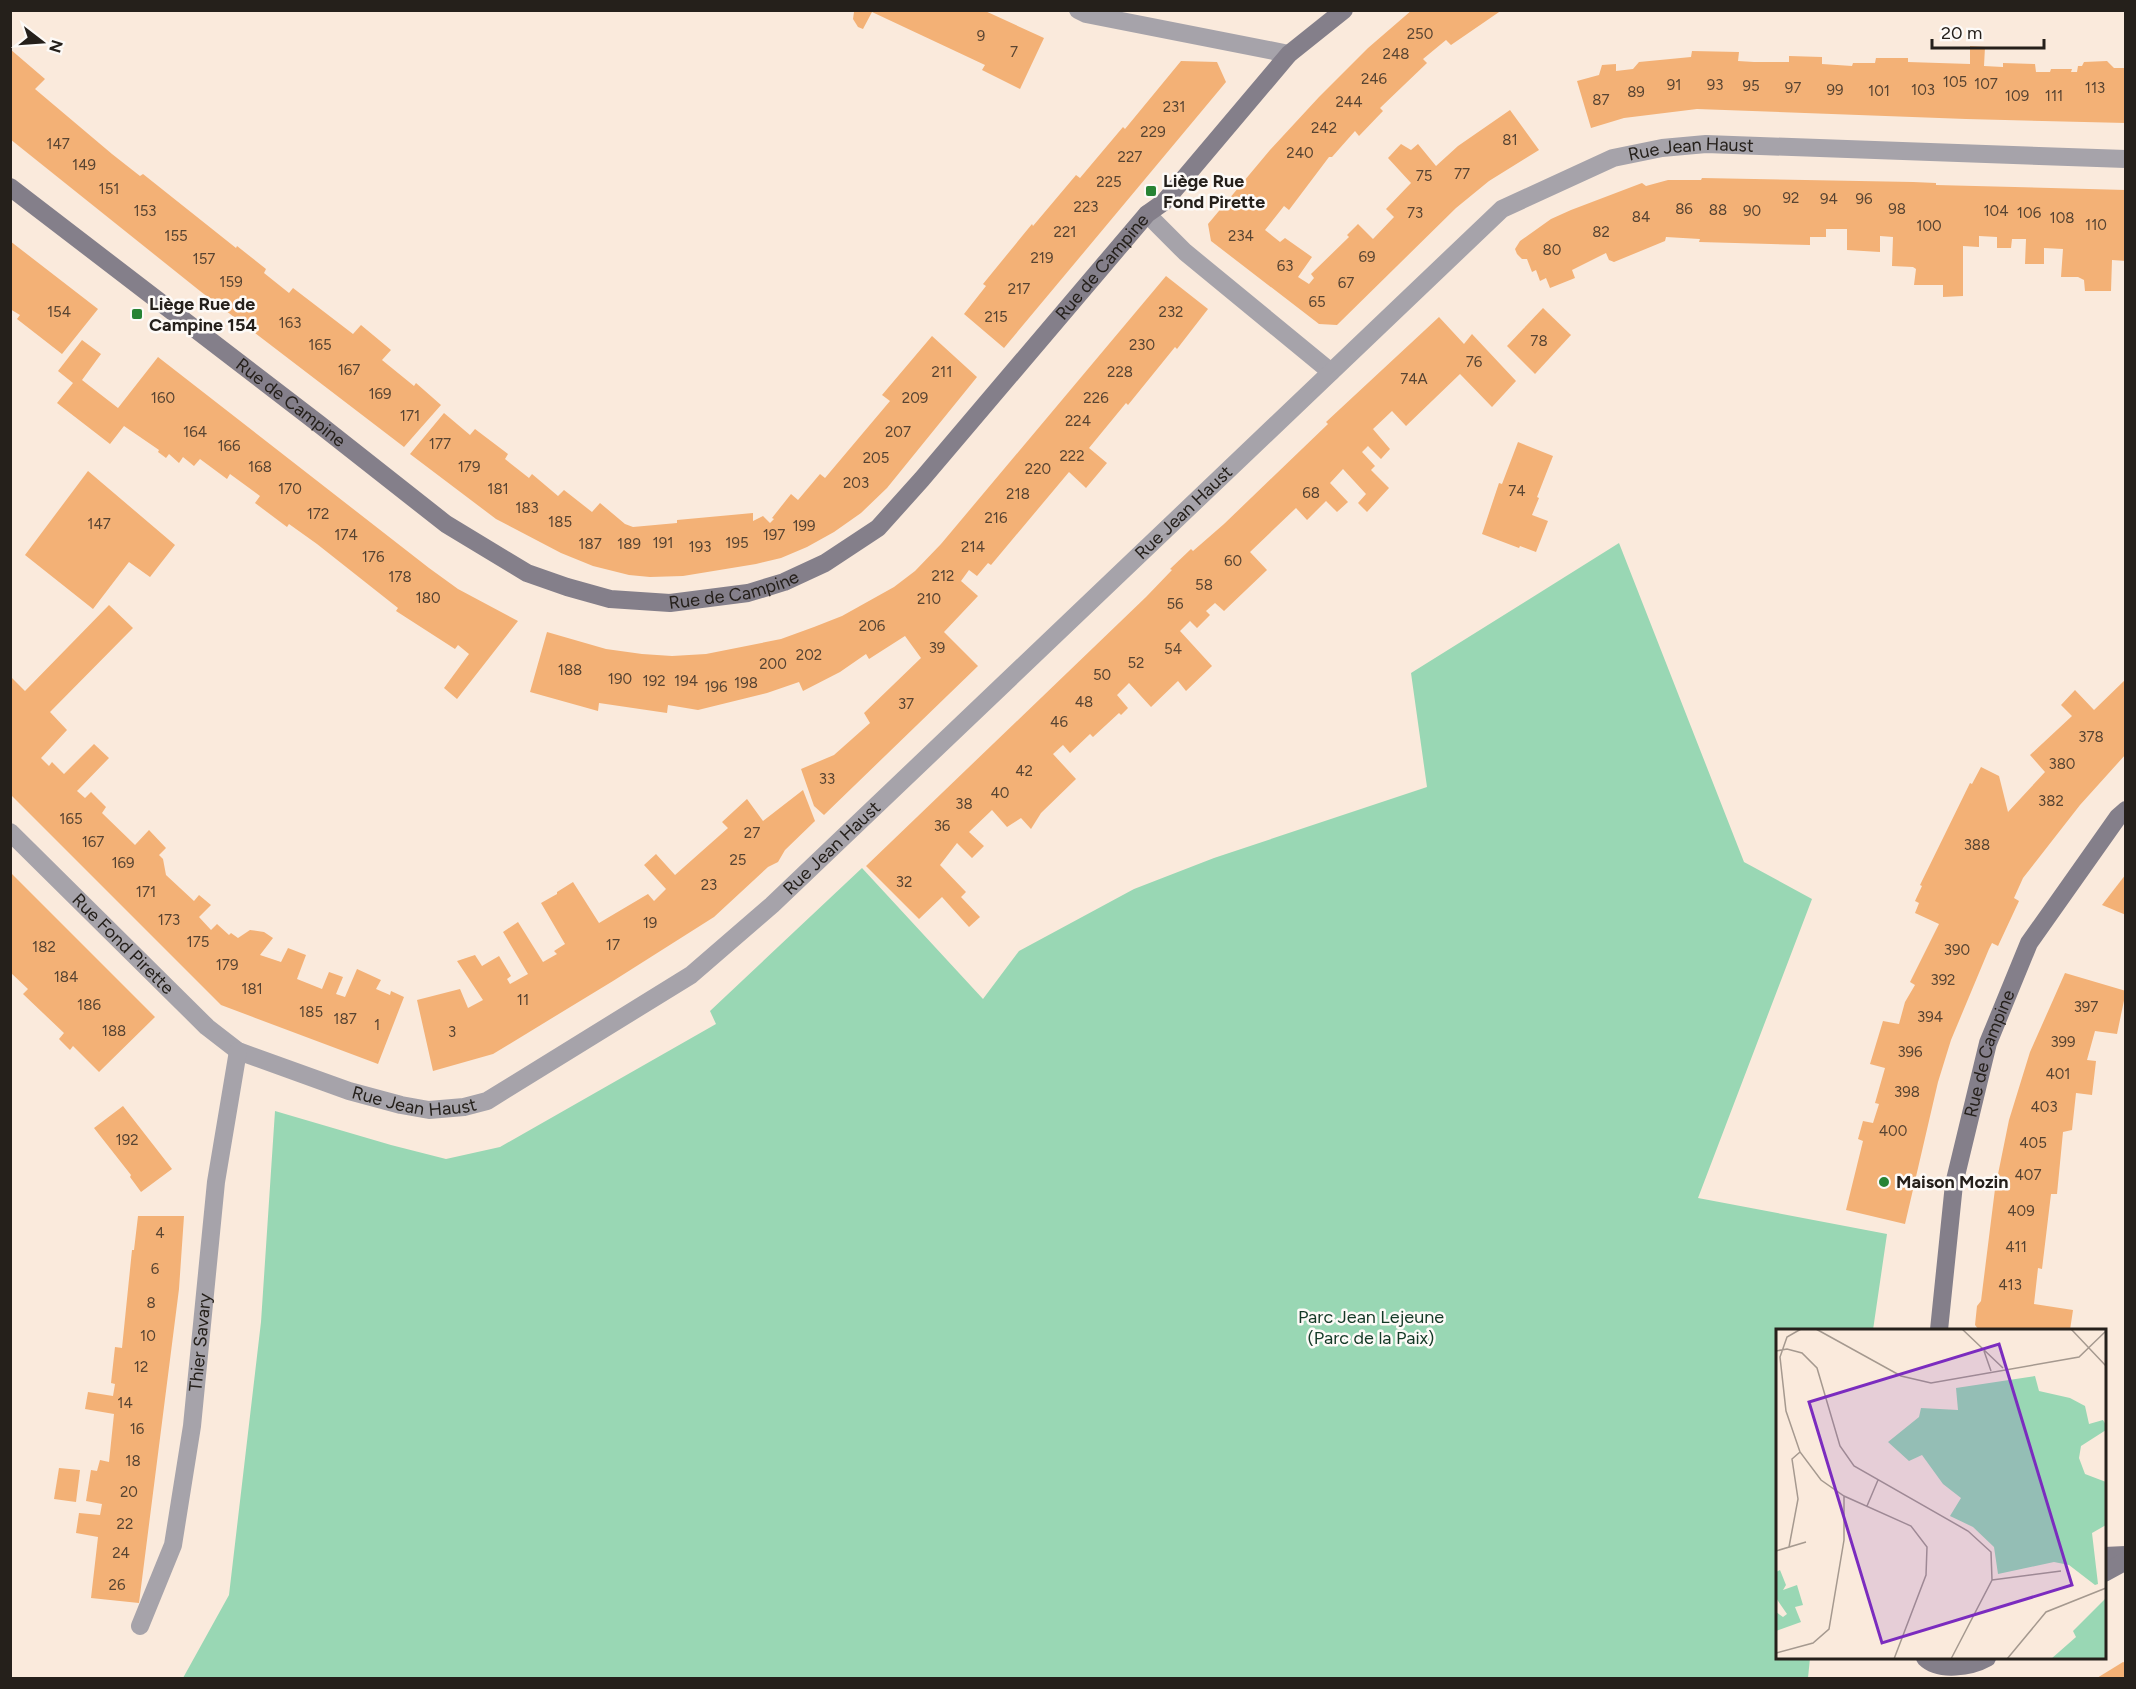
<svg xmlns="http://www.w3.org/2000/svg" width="2136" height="1689" viewBox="0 0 2136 1689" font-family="Figtree,sans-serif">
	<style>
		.green { fill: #99d7b4 }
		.building { fill: #f3b176 }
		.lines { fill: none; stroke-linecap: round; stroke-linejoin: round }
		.street { stroke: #a6a3aa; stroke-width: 18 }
		.secondary { stroke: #847f8a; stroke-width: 18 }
		.poi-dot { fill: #278334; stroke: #fdfaf7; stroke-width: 2 }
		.labels { text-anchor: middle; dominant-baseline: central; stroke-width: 5; stroke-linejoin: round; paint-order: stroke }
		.number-label { font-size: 15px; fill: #584432 }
		.street-label { font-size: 18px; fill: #25201b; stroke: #fdfaf7 }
		.poi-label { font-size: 18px; font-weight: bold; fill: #25201b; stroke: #fdfaf7; text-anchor: start }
		.park-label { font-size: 18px; fill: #133926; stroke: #fdfaf7 }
		.inset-road { fill: none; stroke: #a5998f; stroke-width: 1.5 }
		.view { fill: #7b2cbf; fill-opacity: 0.15; stroke: #7b2cbf; stroke-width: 3 }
		.inset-edge { fill: none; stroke: #25201b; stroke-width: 3 }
	</style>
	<rect width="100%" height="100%" fill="#faeadc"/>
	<polygon class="green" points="1619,543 1744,862 1812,899 1698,1198 1887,1234 1873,1330 1778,1330 1778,1658 1810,1658 1808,1678 183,1678 229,1595 261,1322 275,1111 391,1145 446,1159 500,1147 716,1024 710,1011 862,868 983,999 1019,951 1134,889 1214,858 1427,787 1411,673"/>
	<g class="building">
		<polygon points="851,10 983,10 1044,38 1020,89 982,70 985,65 872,12 863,29 858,27 853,19 854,12"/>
		<polygon points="1412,10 1502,10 1451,45 1446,40 1423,59 1427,63 1380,108 1383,111 1359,136 1355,131 1332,157 1329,157 1289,210 1284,206 1265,230 1280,242 1285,238 1312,257 1298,277 1309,284 1314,278 1311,274 1349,237 1347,235 1358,224 1373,239 1394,217 1386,209 1411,183 1388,158 1401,144 1411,150 1418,144 1436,166 1458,146 1510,110 1539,150 1489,181 1456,208 1337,325 1319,324 1211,241 1208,224 1270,150 1319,97 1368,48"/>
		<polygon points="1970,46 1985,47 1984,66 2003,67 2003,63 2035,64 2036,72 2050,72 2051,69 2072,69 2071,72 2077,72 2078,66 2082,66 2084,62 2107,61 2114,68 2126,68 2126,123 1966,119 1697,109 1624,118 1591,128 1577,81 1599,75 1602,65 1616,64 1616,71 1633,69 1639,62 1691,57 1692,51 1739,52 1738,61 1754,62 1789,62 1789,56 1822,57 1822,64 1852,66 1853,63 1875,63 1876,58 1908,58 1908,62 1970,64"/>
		<polygon points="10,49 45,79 35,89 112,154 140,176 143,174 236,248 237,246 266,269 264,273 289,293 293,288 353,334 361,325 391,350 382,360 414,386 416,383 441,405 404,447 200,291 10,139"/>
		<polygon points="1181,61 1217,62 1226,82 1004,348 964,314 986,286 983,284 1032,224 1033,226 1076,175 1080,178 1123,127 1125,129"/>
		<polygon points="1702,178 1913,182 1936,183 1936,185 2126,190 2126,261 2112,260 2111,291 2085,291 2084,280 2078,277 2061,277 2063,249 2044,248 2044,264 2025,264 2026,239 2012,239 2011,248 1997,248 1997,237 1979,236 1979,247 1963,246 1963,296 1943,297 1943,285 1914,285 1916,269 1913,267 1892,266 1893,237 1880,236 1880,252 1847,250 1847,229 1826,229 1826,237 1810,237 1810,245 1699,242 1700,239 1666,237 1665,241 1614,262 1609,260 1606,253 1572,270 1575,278 1550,288 1546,278 1540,281 1536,270 1532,272 1527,259 1522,259 1517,254 1515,249 1520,241 1551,219 1571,210 1642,183 1646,186 1668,180 1701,180"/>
		<polygon points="10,241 98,309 62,354 17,319 20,315 10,309"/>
		<polygon points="1166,276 1208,309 1177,349 1175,347 1128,405 1126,403 1089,448 1107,463 1086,488 1069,472 991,565 988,563 977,576 969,570 961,581 978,596 944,632 978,666 824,815 814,806 801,769 834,755 870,723 864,713 921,658 905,636 869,659 866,654 840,672 803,691 799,682 767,693 698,710 668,705 667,713 599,703 598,711 530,692 547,632 606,649 642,654 672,656 706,654 781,639 814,627 842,616 894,587 915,571 941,544"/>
		<polygon points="1543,308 1571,335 1535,374 1507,346"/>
		<polygon points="1439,317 1464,344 1472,334 1516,381 1492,407 1460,374 1406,426 1392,411 1373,429 1390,449 1381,459 1368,446 1362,452 1375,466 1371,470 1389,488 1367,512 1358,503 1366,494 1343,469 1330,483 1348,502 1337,512 1326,501 1307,520 1296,508 1250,552 1267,570 1224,611 1215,603 1206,611 1210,615 1197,628 1190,621 1180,631 1212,666 1186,691 1178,681 1151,707 1129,683 1117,695 1128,708 1121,715 1119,713 1093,737 1090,734 1070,753 1063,745 1053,754 1076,779 1041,813 1031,829 1021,818 1007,827 992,810 969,832 984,846 972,858 957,843 940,865 966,892 961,897 980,917 969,927 942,897 919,919 866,866 1146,597 1172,570 1170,569 1191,549 1193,551 1224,524 1328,424 1326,422"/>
		<polygon points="932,336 977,377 887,488 861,513 834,532 807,547 781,558 756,564 683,576 650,577 629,575 593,566 561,553 496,519 410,454 444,413 470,435 475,429 508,454 505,459 529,478 532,474 558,496 564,490 592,512 600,503 625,524 633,527 677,523 677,520 753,513 753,521 763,516 770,523 774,519 772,518 791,494 798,500 820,474 825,478 890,401 882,395"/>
		<polygon points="82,340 101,354 82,380 118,408 158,357 429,568 458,589 518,621 457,699 444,688 469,654 458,645 455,649 396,611 398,608 317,544 289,524 287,527 255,503 260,496 230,474 227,479 200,459 194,466 183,457 179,463 169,454 166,458 158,452 159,450 124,426 110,444 57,403 73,383 58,371"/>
		<polygon points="1518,442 1553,456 1537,497 1539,498 1532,515 1548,521 1536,552 1520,546 1519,548 1482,534 1499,483 1502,484"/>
		<polygon points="88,471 175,545 150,577 129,562 93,609 25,555"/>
		<polygon points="109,605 133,628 50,712 67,730 41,758 49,766 52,762 64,774 94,744 109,758 77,791 85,798 91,792 106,807 102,813 135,845 149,830 166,848 159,855 163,859 166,875 194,901 199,895 211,905 199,917 211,930 217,924 229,935 231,933 238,938 250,930 264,932 273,938 260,955 281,962 288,948 306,955 297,979 322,989 329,972 343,977 336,994 345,997 357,969 381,980 376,989 390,995 391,991 404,997 378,1064 221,1005 12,796 10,797 10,676 25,691"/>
		<polygon points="2126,679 2126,754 2080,805 2023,878 2014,898 2019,901 1998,946 1992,943 1989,949 1951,1040 1938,1082 1905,1224 1846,1210 1863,1141 1858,1139 1863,1121 1873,1123 1879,1104 1875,1103 1885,1068 1870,1064 1883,1021 1899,1024 1905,1002 1915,985 1910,982 1939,924 1915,913 1919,903 1915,901 1922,886 1920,885 1970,783 1972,784 1981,767 1999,776 2008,812 2045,772 2030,755 2072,716 2061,705 2075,690 2094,710"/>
		<polygon points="803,790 815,821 785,850 778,862 768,867 714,917 613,981 493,1054 433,1071 417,1000 460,989 468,1008 483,1000 457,961 475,955 482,966 499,956 511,976 507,979 510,984 528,974 503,932 518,922 543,962 557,954 554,951 565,944 541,903 557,894 557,892 573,882 599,923 648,894 654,901 666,889 644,865 656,854 675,875 728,828 722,822 747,799 763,821"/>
		<polygon points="10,872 155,1017 99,1072 73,1046 70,1050 59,1039 64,1033 23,994 28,989 10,972"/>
		<polygon points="2126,874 2126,915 2102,905"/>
		<polygon points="2065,973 2126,991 2117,1034 2095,1031 2087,1060 2096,1061 2092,1095 2076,1093 2072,1130 2063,1132 2057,1194 2051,1194 2042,1269 2038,1268 2034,1304 2073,1310 2070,1330 1979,1330 1975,1325 1977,1306 1981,1301 1995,1189 2009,1120 2030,1052"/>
		<polygon points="123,1106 172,1169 141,1192 130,1177 131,1175 94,1128"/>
		<polygon points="138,1216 184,1216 179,1289 139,1603 91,1598 98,1537 76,1533 79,1513 100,1515 102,1504 86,1501 91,1470 97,1471 100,1460 109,1462 114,1414 85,1409 88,1392 113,1396 115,1384 111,1383 115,1347 122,1348 132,1250 134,1250"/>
		<polygon points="59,1468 80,1470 76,1502 54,1499"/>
		<polygon points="2123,1662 2126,1663 2126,1678 2097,1678"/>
	</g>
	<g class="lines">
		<g class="street">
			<polyline points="1078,10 1086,14 1289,54"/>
			<polyline points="1147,214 1185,252 1331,372"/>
			<path id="s1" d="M10,832L207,1027L238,1051L349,1091L401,1105L429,1110L464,1107L487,1101L691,975L772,905L1502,209L1613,158L1662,148L1706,144L2126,159"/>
			<path id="s2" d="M140,1626L173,1545L192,1426L216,1182L238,1051"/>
		</g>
		<g class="secondary">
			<path id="s3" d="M10,187L319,424L446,524L527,573L567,587L610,599L670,603L748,593L784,582L825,563L878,528L922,479L1147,214L1164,202L1289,54L1344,10"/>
			<path id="s4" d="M1939,1330L1954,1184L1988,1043L2029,943L2118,817L2126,810"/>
			<polyline points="2104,1556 2126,1555"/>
			<polyline points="2104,1573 2126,1561"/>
			<path d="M1925,1658C1939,1672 1971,1667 1987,1658"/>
		</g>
	</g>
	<g class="poi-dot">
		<rect x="1145" y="185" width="12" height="12" rx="3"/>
		<rect x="131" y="308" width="12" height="12" rx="3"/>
		<circle cx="1884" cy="1182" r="6"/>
	</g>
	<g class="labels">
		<g class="number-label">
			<text x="1420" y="34">250</text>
			<text x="981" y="36">9</text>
			<text x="1014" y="52">7</text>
			<text x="1396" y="54">248</text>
			<text x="1374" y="79">246</text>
			<text x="1955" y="82">105</text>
			<text x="1986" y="84">107</text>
			<text x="1674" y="85">91</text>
			<text x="1715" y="85">93</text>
			<text x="1751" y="86">95</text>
			<text x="1793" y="88">97</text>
			<text x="2095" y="88">113</text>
			<text x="1835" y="90">99</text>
			<text x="1923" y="90">103</text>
			<text x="1879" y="91">101</text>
			<text x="1636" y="92">89</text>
			<text x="2017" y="96">109</text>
			<text x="2054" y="96">111</text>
			<text x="1601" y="100">87</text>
			<text x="1349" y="102">244</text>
			<text x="1174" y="107">231</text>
			<text x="1324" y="128">242</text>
			<text x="1153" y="132">229</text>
			<text x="1510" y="140">81</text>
			<text x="58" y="144">147</text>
			<text x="1300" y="153">240</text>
			<text x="1130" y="157">227</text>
			<text x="84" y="165">149</text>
			<text x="1462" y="174">77</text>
			<text x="1424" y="176">75</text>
			<text x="1109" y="182">225</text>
			<text x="109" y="189">151</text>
			<text x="1791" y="198">92</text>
			<text x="1829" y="199">94</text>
			<text x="1864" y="199">96</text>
			<text x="1086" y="207">223</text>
			<text x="1684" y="209">86</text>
			<text x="1897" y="209">98</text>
			<text x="1718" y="210">88</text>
			<text x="145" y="211">153</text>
			<text x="1752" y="211">90</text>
			<text x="1996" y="211">104</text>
			<text x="1415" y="213">73</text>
			<text x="2029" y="213">106</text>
			<text x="1641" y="217">84</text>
			<text x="2062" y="218">108</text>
			<text x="2096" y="225">110</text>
			<text x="1929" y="226">100</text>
			<text x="1065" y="232">221</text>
			<text x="1601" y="232">82</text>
			<text x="176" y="236">155</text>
			<text x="1241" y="236">234</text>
			<text x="1552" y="250">80</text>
			<text x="1367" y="257">69</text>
			<text x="1042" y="258">219</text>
			<text x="204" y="259">157</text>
			<text x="1285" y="266">63</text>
			<text x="231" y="282">159</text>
			<text x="1346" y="283">67</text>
			<text x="1019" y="289">217</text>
			<text x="1317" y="302">65</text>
			<text x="59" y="312">154</text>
			<text x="1171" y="312">232</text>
			<text x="996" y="317">215</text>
			<text x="290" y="323">163</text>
			<text x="1539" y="341">78</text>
			<text x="320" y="345">165</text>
			<text x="1142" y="345">230</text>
			<text x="1474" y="362">76</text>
			<text x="349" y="370">167</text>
			<text x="942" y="372">211</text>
			<text x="1120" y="372">228</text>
			<text x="1414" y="379">74A</text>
			<text x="380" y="394">169</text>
			<text x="163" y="398">160</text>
			<text x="915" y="398">209</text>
			<text x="1096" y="398">226</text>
			<text x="410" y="416">171</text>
			<text x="1078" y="421">224</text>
			<text x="195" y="432">164</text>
			<text x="898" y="432">207</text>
			<text x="440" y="444">177</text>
			<text x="229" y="446">166</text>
			<text x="1072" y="456">222</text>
			<text x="876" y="458">205</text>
			<text x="260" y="467">168</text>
			<text x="469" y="467">179</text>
			<text x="1038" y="469">220</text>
			<text x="856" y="483">203</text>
			<text x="290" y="489">170</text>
			<text x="498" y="489">181</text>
			<text x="1517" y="491">74</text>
			<text x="1311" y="493">68</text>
			<text x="1018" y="494">218</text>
			<text x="527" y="508">183</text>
			<text x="318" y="514">172</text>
			<text x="996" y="518">216</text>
			<text x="560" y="522">185</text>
			<text x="99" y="524">147</text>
			<text x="804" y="526">199</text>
			<text x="346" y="535">174</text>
			<text x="774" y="535">197</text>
			<text x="663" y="543">191</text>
			<text x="737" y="543">195</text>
			<text x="590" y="544">187</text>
			<text x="629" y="544">189</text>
			<text x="700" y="547">193</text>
			<text x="973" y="547">214</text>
			<text x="373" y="557">176</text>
			<text x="1233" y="561">60</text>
			<text x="943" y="576">212</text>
			<text x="400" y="577">178</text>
			<text x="1204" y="585">58</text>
			<text x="428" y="598">180</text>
			<text x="929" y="599">210</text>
			<text x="1175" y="604">56</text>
			<text x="872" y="626">206</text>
			<text x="937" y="648">39</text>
			<text x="1173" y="649">54</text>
			<text x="809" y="655">202</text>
			<text x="1136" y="663">52</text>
			<text x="773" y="664">200</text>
			<text x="570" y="670">188</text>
			<text x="1102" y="675">50</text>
			<text x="620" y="679">190</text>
			<text x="654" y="681">192</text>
			<text x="686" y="681">194</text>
			<text x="746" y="683">198</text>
			<text x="716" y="687">196</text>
			<text x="1084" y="702">48</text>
			<text x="906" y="704">37</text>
			<text x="1059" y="722">46</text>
			<text x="2091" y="737">378</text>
			<text x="2062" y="764">380</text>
			<text x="1024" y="771">42</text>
			<text x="827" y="779">33</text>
			<text x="1000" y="793">40</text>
			<text x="2051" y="801">382</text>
			<text x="964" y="804">38</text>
			<text x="71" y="819">165</text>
			<text x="942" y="826">36</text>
			<text x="752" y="833">27</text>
			<text x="93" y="842">167</text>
			<text x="1977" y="845">388</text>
			<text x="738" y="860">25</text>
			<text x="123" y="863">169</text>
			<text x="904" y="882">32</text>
			<text x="709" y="885">23</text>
			<text x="146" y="892">171</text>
			<text x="169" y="920">173</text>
			<text x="650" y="923">19</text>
			<text x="198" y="942">175</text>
			<text x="613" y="945">17</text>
			<text x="44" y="947">182</text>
			<text x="1957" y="950">390</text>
			<text x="227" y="965">179</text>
			<text x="66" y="977">184</text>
			<text x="1943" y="980">392</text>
			<text x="252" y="989">181</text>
			<text x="523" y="1000">11</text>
			<text x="89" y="1005">186</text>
			<text x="2086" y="1007">397</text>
			<text x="311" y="1012">185</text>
			<text x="1930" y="1017">394</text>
			<text x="345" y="1019">187</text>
			<text x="377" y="1025">1</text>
			<text x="114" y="1031">188</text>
			<text x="452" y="1032">3</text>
			<text x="2063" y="1042">399</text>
			<text x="1910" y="1052">396</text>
			<text x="2058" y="1074">401</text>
			<text x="1907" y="1092">398</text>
			<text x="2044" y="1107">403</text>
			<text x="1893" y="1131">400</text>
			<text x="127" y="1140">192</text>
			<text x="2033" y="1143">405</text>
			<text x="2028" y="1175">407</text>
			<text x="2021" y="1211">409</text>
			<text x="160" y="1233">4</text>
			<text x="2016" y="1247">411</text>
			<text x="155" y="1269">6</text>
			<text x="2010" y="1285">413</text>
			<text x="151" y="1303">8</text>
			<text x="148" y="1336">10</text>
			<text x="141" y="1367">12</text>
			<text x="125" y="1403">14</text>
			<text x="137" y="1429">16</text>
			<text x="133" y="1461">18</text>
			<text x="129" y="1492">20</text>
			<text x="125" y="1524">22</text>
			<text x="121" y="1553">24</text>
			<text x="117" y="1585">26</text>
		</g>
		<g class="street-label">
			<text stroke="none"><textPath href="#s1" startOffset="2132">Rue Jean Haust</textPath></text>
			<text stroke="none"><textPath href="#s3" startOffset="1362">Rue de Campine</textPath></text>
			<text stroke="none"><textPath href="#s3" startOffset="354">Rue de Campine</textPath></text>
			<text stroke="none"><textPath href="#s1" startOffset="1491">Rue Jean Haust</textPath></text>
			<text stroke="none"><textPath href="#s3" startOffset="858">Rue de Campine</textPath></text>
			<text stroke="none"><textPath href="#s1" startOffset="1005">Rue Jean Haust</textPath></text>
			<text stroke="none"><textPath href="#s1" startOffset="159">Rue Fond Pirette</textPath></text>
			<text stroke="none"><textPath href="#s4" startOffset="282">Rue de Campine</textPath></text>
			<text stroke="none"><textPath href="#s1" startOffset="501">Rue Jean Haust</textPath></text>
			<text stroke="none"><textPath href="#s2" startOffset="292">Thier Savary</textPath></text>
		</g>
		<g class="poi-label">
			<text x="1163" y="181">Liège Rue<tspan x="1163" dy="21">Fond Pirette</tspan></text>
			<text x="149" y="304">Liège Rue de<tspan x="149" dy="21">Campine 154</tspan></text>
			<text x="1896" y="1182">Maison Mozin</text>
		</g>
		<g class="park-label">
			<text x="1371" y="1317">Parc Jean Lejeune<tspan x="1371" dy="21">(Parc de la Paix)</tspan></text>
		</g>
	</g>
	<g transform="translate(1776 1329)">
		<rect width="330" height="330" fill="#faeadc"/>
		<path d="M259,47L263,62L294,69L309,77L313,95L327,91L330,96V101L305,117L303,129L309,145L330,153V196L316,204L322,255L319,256L293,236L278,233L222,245L218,218L197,198L174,187L185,169L167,155L146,126L133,132L112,113L143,88L145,79L182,81L180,59ZM4,241L10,256L7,261L21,256L27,276L19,278L25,293L0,302V283L7,288L11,285L0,269V243ZM330,269V330H275L300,308L297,302Z" fill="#99d7b4"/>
		<path class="inset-road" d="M25,0L11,8L4,28L10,82L24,123L45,151L68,167L135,197L151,218L150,246L118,330M40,0L125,47L155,54L303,28L330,2M186,0L227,39M295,0L330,37M0,22L11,20L26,24L41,39L64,117L78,137L192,202L215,223L216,251L175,330M208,22L215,42M91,177L102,151M13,218L22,170L16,130L24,123M0,222L30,213M216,251L285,242M0,324L37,314L53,300L68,211V167M231,330L270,283L330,259"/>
		<path class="view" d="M223,15L296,256L106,314L33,73Z"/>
		<rect width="330" height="330" class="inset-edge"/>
	</g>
	<rect width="2136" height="1689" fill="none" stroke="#25201b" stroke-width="24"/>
	<g transform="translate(42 42) rotate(107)" stroke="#fdfaf7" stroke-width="4.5" paint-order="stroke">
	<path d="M0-4.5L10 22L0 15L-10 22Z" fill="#25201b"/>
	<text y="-9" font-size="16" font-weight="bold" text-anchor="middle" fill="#25201b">N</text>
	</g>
	<path d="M1932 39v9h112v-9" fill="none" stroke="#25201b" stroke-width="3"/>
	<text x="1941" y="39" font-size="18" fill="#25201b" stroke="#fdfaf7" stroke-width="4.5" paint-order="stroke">20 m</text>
</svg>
